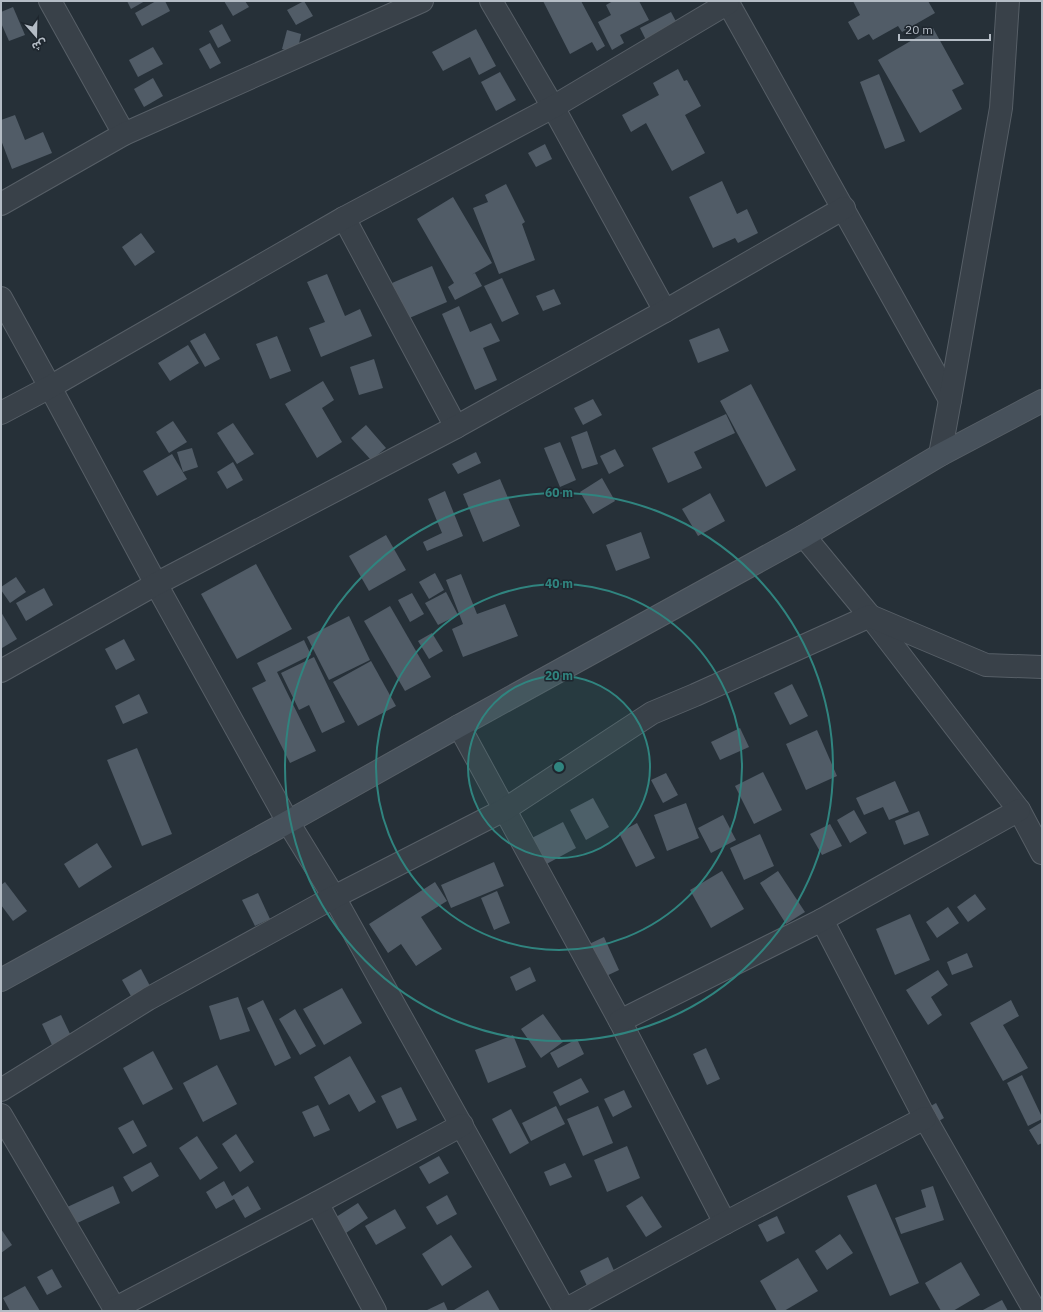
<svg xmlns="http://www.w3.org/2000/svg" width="1043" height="1312" viewBox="0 0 1043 1312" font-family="'IBM Plex Sans','Noto Sans Arabic',sans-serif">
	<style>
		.building { fill: #515c67 }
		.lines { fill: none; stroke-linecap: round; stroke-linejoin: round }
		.street-casing { stroke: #575f67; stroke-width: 24 }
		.secondary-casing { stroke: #575f67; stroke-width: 24 }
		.street { stroke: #394149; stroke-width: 22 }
		.secondary { stroke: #47515b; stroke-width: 22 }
		.ring { fill: none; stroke: #30847f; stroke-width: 2 }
		.centre { fill: #30847f; stroke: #1e262e; stroke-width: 2 }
		.ring-label { font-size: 12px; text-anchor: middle; font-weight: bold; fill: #30847f; stroke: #1e262e; stroke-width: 3; stroke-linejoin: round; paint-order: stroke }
	</style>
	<rect width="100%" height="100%" fill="#263038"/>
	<g class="building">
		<polygon points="127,1 145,1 131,9"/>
		<polygon points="156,1 165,1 170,11 142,26 135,13"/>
		<polygon points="224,1 245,1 249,7 233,16"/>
		<polygon points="304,1 313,16 296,25 287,10"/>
		<polygon points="543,1 581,1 605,46 597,51 592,42 570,54"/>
		<polygon points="613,1 639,1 649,20 620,35 624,43 612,50 598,22 611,15 606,5"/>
		<polygon points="853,1 928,1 935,13 902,32 898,26 873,40 869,34 858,40 848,22 860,15"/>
		<polygon points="13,7 25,35 9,41 1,23 1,12"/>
		<polygon points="671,12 680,29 649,46 640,28"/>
		<polygon points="222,24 231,41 218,48 209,31"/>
		<polygon points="933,28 964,84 952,90 962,109 920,133 878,60"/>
		<polygon points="476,29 496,66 479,75 470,57 443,71 432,52"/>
		<polygon points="287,30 301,34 297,53 282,49"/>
		<polygon points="210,43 221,63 210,69 199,49"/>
		<polygon points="153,47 163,64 138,77 129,60"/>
		<polygon points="678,69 684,81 687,80 701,106 685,115 705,153 672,171 646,123 631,132 622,115 659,95 653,83"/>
		<polygon points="500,72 516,100 496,111 481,82"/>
		<polygon points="879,74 905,141 885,149 860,82"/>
		<polygon points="153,78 163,96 144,107 134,89"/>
		<polygon points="15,115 25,140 43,132 52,153 12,169 1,140 1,120"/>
		<polygon points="545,144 552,159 536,167 528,153"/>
		<polygon points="722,181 737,214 747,209 758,233 738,243 735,238 713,248 689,197"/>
		<polygon points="506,184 525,222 522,224 535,260 499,274 473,208 488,202 485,195"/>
		<polygon points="453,197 492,263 471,275 475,273 482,286 455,300 448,287 454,283 417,219"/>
		<polygon points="141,233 155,252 135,266 122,247"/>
		<polygon points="432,266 447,302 407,319 392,283"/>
		<polygon points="327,274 345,316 360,309 372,336 321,357 309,328 325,322 307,282"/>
		<polygon points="502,278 519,314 502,322 484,286"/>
		<polygon points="554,289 561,304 543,311 536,296"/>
		<polygon points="459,306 470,332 491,323 500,341 483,348 497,380 475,390 442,314"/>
		<polygon points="719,328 729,351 698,363 689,340"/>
		<polygon points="205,333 220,359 205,367 190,341"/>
		<polygon points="277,336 291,371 270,379 256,344"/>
		<polygon points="188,345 199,363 170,381 158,363"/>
		<polygon points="374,359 383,388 359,395 350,367"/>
		<polygon points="323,381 334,400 322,408 342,442 317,458 285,404"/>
		<polygon points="751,384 796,470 766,487 720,401"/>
		<polygon points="593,399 602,415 583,425 574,408"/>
		<polygon points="726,414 735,433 694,452 702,468 668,483 652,448"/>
		<polygon points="173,421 187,442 169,453 156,432"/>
		<polygon points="233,423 254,454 237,464 217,433"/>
		<polygon points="366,425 386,448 371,460 351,438"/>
		<polygon points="587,431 598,464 582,469 571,437"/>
		<polygon points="560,442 576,480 560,487 544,448"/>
		<polygon points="192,448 198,467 183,472 177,452"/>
		<polygon points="615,449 624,466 609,474 600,456"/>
		<polygon points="476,452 481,463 458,474 452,464"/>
		<polygon points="172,454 187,479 157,496 143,471"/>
		<polygon points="233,462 243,480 227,489 217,472"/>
		<polygon points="602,478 615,501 593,514 580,492"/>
		<polygon points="500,479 520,526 483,542 463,494"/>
		<polygon points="445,491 463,536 427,551 423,542 442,533 428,499"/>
		<polygon points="710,493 725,521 698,536 682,509"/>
		<polygon points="641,532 650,558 616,571 606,545"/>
		<polygon points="386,535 406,570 369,591 349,556"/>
		<polygon points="256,564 292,629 237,659 201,594"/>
		<polygon points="435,573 444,590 429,599 419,582"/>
		<polygon points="461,574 477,614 505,604 518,636 463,657 452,629 463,624 446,580"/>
		<polygon points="16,577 26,592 10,603 1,590 1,587"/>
		<polygon points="44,588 53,605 26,621 16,603"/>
		<polygon points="446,592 458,615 438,625 425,603"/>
		<polygon points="412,593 424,614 410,622 398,600"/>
		<polygon points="390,606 431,677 405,691 364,621"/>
		<polygon points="1,612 17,639 2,648 1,647"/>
		<polygon points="349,616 370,660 329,680 307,637"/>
		<polygon points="432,633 443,651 429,659 418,641"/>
		<polygon points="124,639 135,660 116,670 105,649"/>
		<polygon points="304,640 311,655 277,672 316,751 290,763 252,688 266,681 257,663"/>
		<polygon points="314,657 345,722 322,733 309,705 299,710 281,673"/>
		<polygon points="371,661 396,706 358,726 333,682"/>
		<polygon points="792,684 808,716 790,725 774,693"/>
		<polygon points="139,694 148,713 123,724 115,706"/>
		<polygon points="740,728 749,747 720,760 711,742"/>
		<polygon points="817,730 837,776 806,790 786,744"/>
		<polygon points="137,748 172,834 142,846 107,760"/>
		<polygon points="763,772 782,810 754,824 735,786"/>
		<polygon points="666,773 678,795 663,803 651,780"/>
		<polygon points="895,781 909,812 889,820 883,807 864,815 856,798"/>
		<polygon points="593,798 609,827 586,840 570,810"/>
		<polygon points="686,803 699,838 667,851 654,815"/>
		<polygon points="854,810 867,833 850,843 837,820"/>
		<polygon points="919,811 929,835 904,845 895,821"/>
		<polygon points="723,815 736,840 711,853 698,828"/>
		<polygon points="563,822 576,848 541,867 528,840"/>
		<polygon points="637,823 655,858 636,867 619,833"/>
		<polygon points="830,824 842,846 822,855 810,834"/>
		<polygon points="760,834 774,866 744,880 730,848"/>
		<polygon points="97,843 112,867 79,888 64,864"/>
		<polygon points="494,862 504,886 451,908 441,885"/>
		<polygon points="722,871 744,909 711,928 690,890"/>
		<polygon points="778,871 805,912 786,924 760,883"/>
		<polygon points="5,882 27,911 13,921 1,905 1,885"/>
		<polygon points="435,882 447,901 421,917 442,949 416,966 401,944 388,953 369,924"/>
		<polygon points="497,891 510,923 494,930 481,898"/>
		<polygon points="258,893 270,919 255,926 242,900"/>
		<polygon points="975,894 986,909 968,922 957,907"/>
		<polygon points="948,907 959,923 937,938 926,922"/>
		<polygon points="910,914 930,960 895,975 876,929"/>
		<polygon points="604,937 619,970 602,978 587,945"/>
		<polygon points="967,953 973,967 952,975 947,962"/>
		<polygon points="530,967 536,981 516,991 510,977"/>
		<polygon points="141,969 150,986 131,996 122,980"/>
		<polygon points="938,970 948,985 931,997 942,1015 928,1025 906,990"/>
		<polygon points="342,988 362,1023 324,1045 303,1009"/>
		<polygon points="238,997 250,1031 220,1040 209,1006"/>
		<polygon points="263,1000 291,1058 275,1066 247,1008"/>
		<polygon points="1011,1000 1019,1016 1003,1025 1028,1068 1003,1081 970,1023"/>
		<polygon points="295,1009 316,1046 300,1055 279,1019"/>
		<polygon points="543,1014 563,1042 541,1058 521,1029"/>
		<polygon points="61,1015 71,1036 52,1045 42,1024"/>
		<polygon points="513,1035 526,1067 488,1083 475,1050"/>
		<polygon points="577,1039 584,1054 558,1068 550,1053"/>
		<polygon points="706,1048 720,1079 707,1085 693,1054"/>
		<polygon points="153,1051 173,1089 143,1105 123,1068"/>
		<polygon points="350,1056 376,1102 359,1112 349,1094 329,1105 314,1077"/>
		<polygon points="217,1065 237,1104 203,1122 183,1083"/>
		<polygon points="1022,1075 1042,1117 1042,1119 1028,1126 1007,1083"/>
		<polygon points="581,1078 589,1092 560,1106 553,1092"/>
		<polygon points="401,1087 417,1120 397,1129 381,1096"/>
		<polygon points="624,1090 632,1107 613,1117 604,1099"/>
		<polygon points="936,1103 944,1118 925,1129 917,1114"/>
		<polygon points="318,1105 330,1130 314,1137 302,1112"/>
		<polygon points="556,1106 565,1124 531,1141 522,1123"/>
		<polygon points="598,1106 613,1143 583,1156 567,1119"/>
		<polygon points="511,1109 529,1143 510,1154 492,1119"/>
		<polygon points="133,1120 147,1146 133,1154 118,1128"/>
		<polygon points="1042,1122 1042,1143 1038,1145 1029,1130"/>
		<polygon points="236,1134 254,1162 240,1172 222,1144"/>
		<polygon points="197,1136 218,1168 200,1180 179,1148"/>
		<polygon points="627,1146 640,1178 607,1192 594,1160"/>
		<polygon points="439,1156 449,1173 429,1184 419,1167"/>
		<polygon points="151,1162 159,1176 132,1192 123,1177"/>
		<polygon points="565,1163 572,1177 550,1186 544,1172"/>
		<polygon points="224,1181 232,1196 248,1186 261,1209 245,1218 234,1199 216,1209 206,1192"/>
		<polygon points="876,1184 919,1283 890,1296 847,1196"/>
		<polygon points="113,1186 120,1203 73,1225 65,1208"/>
		<polygon points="933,1186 944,1220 901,1234 895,1218 926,1207 921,1190"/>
		<polygon points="447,1195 457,1214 437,1225 426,1207"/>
		<polygon points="642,1196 662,1227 646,1237 626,1206"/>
		<polygon points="358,1203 368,1218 343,1235 333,1219"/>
		<polygon points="395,1209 406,1228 376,1245 365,1226"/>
		<polygon points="777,1216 785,1233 767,1242 758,1225"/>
		<polygon points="1,1229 12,1245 1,1253"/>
		<polygon points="840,1234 853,1253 827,1270 815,1251"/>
		<polygon points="451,1235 472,1267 442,1286 422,1254"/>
		<polygon points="608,1257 615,1273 587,1286 580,1271"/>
		<polygon points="798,1258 818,1291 784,1311 777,1311 760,1281"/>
		<polygon points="961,1262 980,1295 953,1311 941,1311 925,1283"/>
		<polygon points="52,1269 62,1287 47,1295 37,1277"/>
		<polygon points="25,1286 40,1311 10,1311 3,1298"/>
		<polygon points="488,1290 500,1311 455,1311 454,1310"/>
		<polygon points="1002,1300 1008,1311 981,1311"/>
		<polygon points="444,1302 448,1311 425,1311"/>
	</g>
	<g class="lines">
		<g class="street-casing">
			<g id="street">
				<polyline points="50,1 124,134"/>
				<polyline points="491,1 553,107 665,311"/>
				<polyline points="727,1 950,400"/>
				<polyline points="1,204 124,134 422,1"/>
				<polyline points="344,218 456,427"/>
				<polyline points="1,298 50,387 156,584 288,822 334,897 565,1311"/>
				<polyline points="1,413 50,387 344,218 553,107 728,3"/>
				<polyline points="940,455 950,400 1001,108 1008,1"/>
				<polyline points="804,536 870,616 1019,810 1042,853"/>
				<polyline points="1,671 156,584 456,427 665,311 844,208"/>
				<polyline points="459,726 620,1021 725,1223"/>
				<polyline points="822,920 925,1118 1035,1311"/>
				<polyline points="620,1021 822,920 1019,810"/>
				<polyline points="1,1090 148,999 334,897 504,810 652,713 695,695 870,616 986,665 1042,667"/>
				<polyline points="1,1115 116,1311"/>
				<polyline points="317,1203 375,1311"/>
				<polyline points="114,1309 317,1203 462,1125"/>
				<polyline points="565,1310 725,1223 925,1118"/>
			</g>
		</g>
		<g class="secondary-casing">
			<polyline id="secondary" points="1,980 288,822 459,726 804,536 940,455 1042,401"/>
		</g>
		<use href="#street" class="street"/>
		<use href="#secondary" class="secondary"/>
	</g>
	<circle cx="559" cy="767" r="91" fill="#30847f" fill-opacity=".12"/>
	<g class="ring">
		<circle cx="559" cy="767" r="91"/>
		<circle cx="559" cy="767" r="183"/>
		<circle cx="559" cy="767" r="274"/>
	</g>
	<circle cx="559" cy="767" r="6" class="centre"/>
	<g class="ring-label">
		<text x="559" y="497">60 m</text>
		<text x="559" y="588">40 m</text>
		<text x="559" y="680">20 m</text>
	</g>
	<rect width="1043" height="1312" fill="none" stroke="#b4bcc5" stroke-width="4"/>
	<g transform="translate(36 36) rotate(160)" stroke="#1e262e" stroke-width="3" paint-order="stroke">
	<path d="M0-3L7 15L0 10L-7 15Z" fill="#b4bcc5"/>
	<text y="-6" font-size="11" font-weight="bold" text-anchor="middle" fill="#b4bcc5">ش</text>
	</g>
	<path d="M899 34v6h91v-6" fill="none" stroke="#b4bcc5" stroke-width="2"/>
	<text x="905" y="34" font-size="12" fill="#b4bcc5" stroke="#1e262e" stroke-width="3" paint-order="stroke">20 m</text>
</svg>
